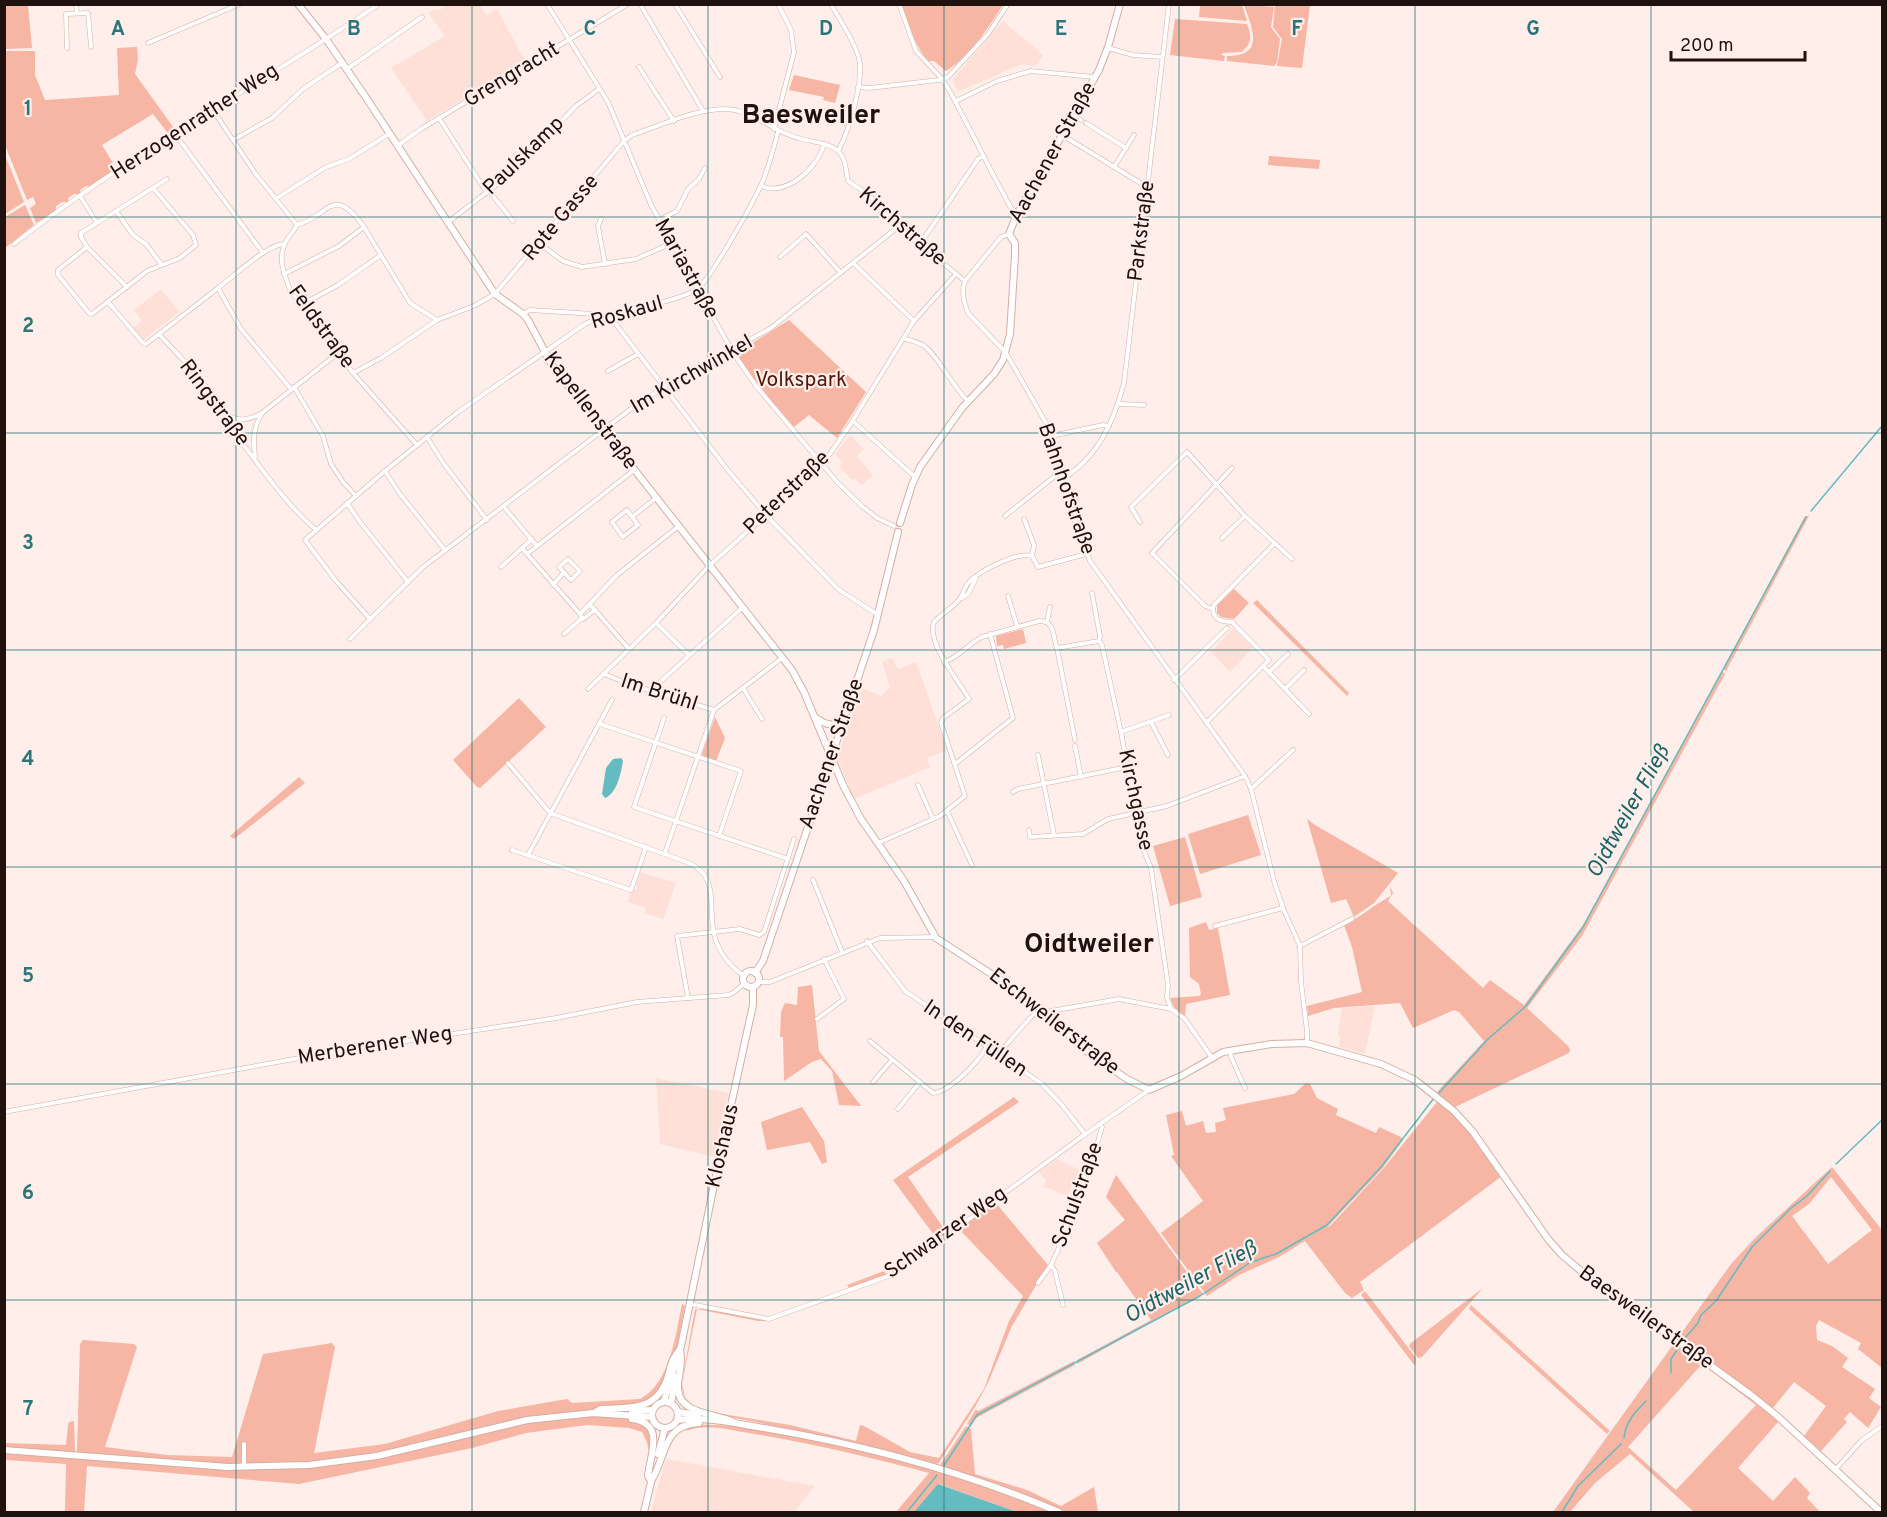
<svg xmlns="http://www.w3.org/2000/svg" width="1887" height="1517" viewBox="0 0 1887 1517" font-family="Overpass,sans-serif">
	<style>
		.built { fill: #fee0d9 }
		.green { fill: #f7b5a4; fill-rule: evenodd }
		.water { fill: #65bbc0 }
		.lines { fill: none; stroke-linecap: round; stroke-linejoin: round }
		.stream { stroke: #65bbc0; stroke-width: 1.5 }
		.street-casing { stroke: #d5aea4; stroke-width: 5 }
		.secondary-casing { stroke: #d5aea4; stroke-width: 8 }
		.primary-casing { stroke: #d5aea4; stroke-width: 8 }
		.street { stroke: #fff; stroke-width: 4 }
		.secondary { stroke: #fff; stroke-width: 6 }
		.primary { stroke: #fff; stroke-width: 6 }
		.grid { fill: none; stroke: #2c7679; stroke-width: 1.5; stroke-opacity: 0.55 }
		.labels { text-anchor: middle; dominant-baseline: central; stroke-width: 4.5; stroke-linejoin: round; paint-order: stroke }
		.street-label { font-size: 21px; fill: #1f110e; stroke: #ffeeea }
		.park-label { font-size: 21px; fill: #501608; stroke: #ffeeea }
		.water-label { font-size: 22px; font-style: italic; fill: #1c6367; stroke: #ffeeea }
		.district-label { font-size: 27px; font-weight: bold; fill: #1f110e; stroke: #ffeeea }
		.grid-label { font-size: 20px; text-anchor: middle; font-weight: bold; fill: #2c7679; stroke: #ffeeea; stroke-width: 4.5; stroke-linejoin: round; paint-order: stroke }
	</style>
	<rect width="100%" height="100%" fill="#ffeeea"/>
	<g class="built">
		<polygon points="447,5 480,5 486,15 497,9 525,61 427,121 391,68 445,36 428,13 435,9 438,11"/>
		<polygon points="1003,21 1043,55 1036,66 1022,64 958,92 952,80"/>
		<polygon points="161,289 179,312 142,341 132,329 142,321 134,310"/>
		<polygon points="850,435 864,449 857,456 873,475 862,485 854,478 852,480 839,466 843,462 835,454"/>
		<polygon points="1233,628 1253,648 1230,672 1211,652"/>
		<polygon points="892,658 898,669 916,662 947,750 927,758 930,767 854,799 837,757 862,688 881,696 890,687 882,662"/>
		<polygon points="640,872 676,883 663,919 644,913 646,908 628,902 631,892 637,889 638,886 636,885"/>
		<polygon points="1375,1006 1365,1054 1339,1047 1340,1038 1338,1034 1342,1008"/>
		<polygon points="656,1078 728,1093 715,1157 660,1144"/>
		<polygon points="1057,1159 1079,1170 1067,1196 1042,1186 1047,1182 1039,1172"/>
		<polygon points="666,1459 815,1486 794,1512 651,1512"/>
	</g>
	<g class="green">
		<polygon points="4,5 28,5 32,48 5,49"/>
		<path d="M902,5H1003C988,28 970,56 946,71L934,61H928C913,42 909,27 902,5Z"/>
		<polygon points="1197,5 1242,5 1247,21 1199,17 1200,6"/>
		<path d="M1244,5L1274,7L1271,27L1280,39L1277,62L1274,66L1227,61V56C1266,56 1252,28 1244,5Z"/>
		<polygon points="1272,5 1310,5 1302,68 1277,66 1282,39 1273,27 1275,5"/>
		<path d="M1175,19L1247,24C1252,36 1252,44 1241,52L1223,53L1221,55L1225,56L1224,61L1170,55Z"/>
		<polygon points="137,47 138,59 135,74 176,131 170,136 153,114 102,145 117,170 91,187 86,186 80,190 81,194 74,194 68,198 69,202 62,202 56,206 56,210 43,221 42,219 36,223 30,208 36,204 33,197 27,200 5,145 5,51 35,51 35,75 45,100 119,95 117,48"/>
		<polygon points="794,75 840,85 835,103 823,100 824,97 789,90"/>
		<polygon points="5,155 24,202 5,214 4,214"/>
		<polygon points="1269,156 1320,160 1319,169 1268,165"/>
		<polygon points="25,205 34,225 5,248 5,217"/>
		<polygon points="789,320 866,392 837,438 809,415 794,427 773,403 738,358 743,349"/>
		<polygon points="1805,516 1809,516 1726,671 1723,669"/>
		<polygon points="1234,589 1249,603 1234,619 1221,617 1217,613 1217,605"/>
		<polygon points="1257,600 1349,693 1347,696 1253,603"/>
		<polygon points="1023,629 1026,643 1004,649 1003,645 997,646 996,636"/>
		<path d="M1722,671L1725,674L1582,936L1527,1008L1568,1046L1570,1050L1569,1053L1455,1107L1437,1092L1484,1041L1459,1012L1454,1010L1413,1028L1400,1003L1334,1008L1308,1016L1307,1006L1362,992L1352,947L1344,925C1361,917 1375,904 1391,896L1390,886L1393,893L1388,901L1483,988L1490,980L1524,1005L1583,925Z"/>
		<polygon points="519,698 546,727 480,788 477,787 453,760"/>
		<polygon points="715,717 725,738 716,761 704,757 702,754"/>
		<polygon points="299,777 305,783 234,839 230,836"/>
		<polygon points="1248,815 1261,855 1200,874 1188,834"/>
		<polygon points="1307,819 1315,825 1398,873 1374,903 1354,917 1346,899 1331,903"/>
		<polygon points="1185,837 1202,897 1170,906 1153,846"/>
		<polygon points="1206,922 1209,930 1218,928 1230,995 1186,1004 1185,1017 1174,1007 1170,998 1199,996 1201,994 1199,984 1190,977 1189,928"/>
		<polygon points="812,985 819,1051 861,1106 839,1105 832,1071 821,1059 812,1062 784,1081 783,1037 780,1037 781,1012 785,1003 797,1005 798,987"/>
		<polygon points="1306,1083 1310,1084 1317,1098 1338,1109 1336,1115 1376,1133 1379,1127 1401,1137 1403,1140 1382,1169 1332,1222 1326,1228 1306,1240 1331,1225 1383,1169 1437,1102 1440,1102 1472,1134 1502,1176 1360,1282 1364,1290 1352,1298 1345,1293 1305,1241 1279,1257 1239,1275 1207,1296 1161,1233 1203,1201 1171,1156 1174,1155 1166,1115 1182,1111 1186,1126 1203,1121 1206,1133 1216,1132 1215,1123 1226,1120 1223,1108 1294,1094"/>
		<polygon points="1014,1097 1019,1102 908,1177 947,1233 892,1273 849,1288 847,1285 884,1271 886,1274 893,1271 937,1239 893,1180"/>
		<polygon points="802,1107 824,1141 827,1162 822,1164 810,1142 767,1150 761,1122"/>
		<path d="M1832,1167L1882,1230V1368L1858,1349L1861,1343L1819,1320L1816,1326L1817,1340L1832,1346L1848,1358L1842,1367L1875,1389L1869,1398L1881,1407L1868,1428L1850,1412L1844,1419L1847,1422L1821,1451L1804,1436L1826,1406L1794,1382L1769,1413L1778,1422L1738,1468L1773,1501L1795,1477L1810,1493L1807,1498L1820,1512H1694L1630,1454L1595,1483L1570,1512H1553L1731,1264L1755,1238ZM1831,1177L1872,1230L1828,1264L1792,1216L1809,1204ZM1702,1364L1756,1405L1676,1490L1628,1447Z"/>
		<polygon points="1116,1175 1203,1294 1077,1364 1077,1360 1151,1320 1117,1272 1116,1272 1097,1243 1125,1220 1106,1197"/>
		<path d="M995,1202L1048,1265L1012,1326L988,1383L975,1407L938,1464L844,1440L696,1410C687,1401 681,1395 682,1382L695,1309H703L768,1320L855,1291L770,1321H758L697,1309L682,1384L685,1397L692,1405L698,1409L716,1413L790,1425L856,1441L860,1425L864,1426L910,1452L939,1458L984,1389L1009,1321L1023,1296L959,1229Z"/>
		<polygon points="1483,1288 1422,1357 1418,1358 1409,1346 1411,1343"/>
		<polygon points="1365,1291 1416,1358 1415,1366 1361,1295"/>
		<path d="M682,1304L685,1306C679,1335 676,1370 657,1394C653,1398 646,1401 641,1404L645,1426L652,1435L650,1457L647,1442L642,1432L629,1428L587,1425L526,1433L472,1448L299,1484L87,1466L84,1512H65L66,1464L5,1460V1443L66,1445L68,1425L69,1422L74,1421L75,1451L77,1452L80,1344L83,1340L134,1344L137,1347L105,1447L167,1455L232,1457L263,1354L332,1343L335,1347L314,1453L385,1444L498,1411L567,1399L572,1403L640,1399C670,1384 676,1333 682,1304Z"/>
		<polygon points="1471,1305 1610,1431 1607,1434 1469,1309"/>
		<polygon points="1074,1361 1075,1365 976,1418 971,1426 967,1424 976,1409 978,1411"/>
		<path d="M697,1425C734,1423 778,1432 815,1440C895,1457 977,1480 1052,1512H1017L939,1484L914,1512H896L929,1473C870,1457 810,1443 749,1433C728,1430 706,1423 686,1431L688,1427Z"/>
		<polygon points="966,1426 971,1429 975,1474 1027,1490 1061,1506 1094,1487 1098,1512 1067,1512 940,1465"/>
	</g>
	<g class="water">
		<path d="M621,758L623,761C621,773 617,793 605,798L602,794L606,768L613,759Z"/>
		<polygon points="938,1484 1017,1512 914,1512"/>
	</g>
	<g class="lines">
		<g class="stream">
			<polyline points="1811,511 1882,426"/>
			<polyline points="1439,1093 1488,1039 1526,1006 1583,927 1806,517"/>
			<polyline points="1836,1164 1882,1120"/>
			<polyline points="1685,1338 1698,1323 1701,1315 1716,1301 1752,1247 1791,1208 1807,1196 1830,1171"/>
			<polyline points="1671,1373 1671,1359 1677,1350"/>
			<path d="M1624,1438C1626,1421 1635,1412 1646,1401"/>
			<polyline points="943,1467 977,1415 1200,1296 1251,1262 1276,1254 1327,1225 1381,1167 1434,1098"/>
			<polyline points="907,1512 937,1475"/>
			<polyline points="1562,1512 1578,1486 1621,1444"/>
		</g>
		<g class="street-casing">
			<g id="street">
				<polyline points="76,4 77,13"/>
				<polyline points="547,4 608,102 651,205 732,351 756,386 838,483 863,507 877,518 894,526"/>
				<polyline points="640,4 703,111"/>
				<polyline points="675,4 720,77"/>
				<path d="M831,4C840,21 852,37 858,55C866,76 849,131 838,151"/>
				<polyline points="899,4 916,51 942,79 951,93 998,184 1011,208 1017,213"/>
				<polyline points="148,43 240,4"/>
				<polyline points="67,48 66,14 88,13 91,47"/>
				<polyline points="1108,48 1133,55 1162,57"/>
				<polyline points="639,67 674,121"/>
				<polyline points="347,69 422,17"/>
				<polyline points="858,87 869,88 939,80 948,77 988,34 1008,4"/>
				<polyline points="956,101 997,81 1031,71 1094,77"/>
				<polyline points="213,110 255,173 297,225"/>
				<polyline points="1074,116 1081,120"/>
				<polyline points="439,118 487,193"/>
				<polyline points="1086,123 1126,148 1114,167"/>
				<polyline points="774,129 794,52 791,30 778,4"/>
				<polyline points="175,134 263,253"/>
				<polyline points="1062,135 1142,184 1148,185"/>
				<polyline points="233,140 272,118 303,89 342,63"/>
				<polyline points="397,146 421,129 628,4"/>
				<polyline points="1126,148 1134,135"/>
				<path d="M761,186C786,197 818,168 824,144"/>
				<polyline points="489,191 513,221"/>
				<polyline points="80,196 97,223"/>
				<polyline points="277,198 326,167 349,159 389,134"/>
				<polyline points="116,211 133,235 146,244 161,264"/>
				<polyline points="601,219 598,226 605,264"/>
				<polyline points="659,220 677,211 688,189 699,179 705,168"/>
				<polyline points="447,223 509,175 576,106 599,89"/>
				<path d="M297,225C294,232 286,238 284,246C278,260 285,276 290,290L353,373L417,445"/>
				<path d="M297,225C330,215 333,184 364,227L410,303L437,320"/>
				<path d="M1009,234L1001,237L965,281C961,292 964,302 968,313L1006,353L1046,423L1078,532L1090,561L1245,776L1251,789L1274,881L1283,908L1300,946L1301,982L1307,1031V1043"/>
				<path d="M14,244C129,154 259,86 379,4"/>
				<polyline points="540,244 563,261 582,267 636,259 672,243"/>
				<polyline points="920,244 978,159 984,156"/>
				<polyline points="87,247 58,270 58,275 89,313 92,314 147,271 180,258 196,245 193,235 153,188"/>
				<polyline points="780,257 806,234 841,273"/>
				<polyline points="853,263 914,321"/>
				<polyline points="284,274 339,246 364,227"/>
				<polyline points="127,287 87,247 81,237 81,233 167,179"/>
				<path d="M218,288C233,277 266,245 284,244"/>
				<polyline points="108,302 143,343 146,344 159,334"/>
				<polyline points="301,305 338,285 381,255"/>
				<polyline points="523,314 530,310 595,314 598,317"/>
				<polyline points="608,314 727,469 766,515 838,589 878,615"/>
				<path d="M905,339C911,340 917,342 923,345C936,353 953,387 968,401"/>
				<polyline points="608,371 638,354"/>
				<path d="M353,373L381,358L437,320L474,306L495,294L624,141L632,135C662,125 694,109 726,109C753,110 773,132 798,138C810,142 828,142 838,151C846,158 846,171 848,181L870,196L898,227L965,281"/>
				<polyline points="294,387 323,436 331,464 343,482 356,496"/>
				<path d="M291,389L241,329L218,288L159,334C175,352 193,369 208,389C221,406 229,426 242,443C265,473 287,505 316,530"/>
				<polyline points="1119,404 1144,405"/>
				<path d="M227,415C240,422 249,420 262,413"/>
				<polyline points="853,421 915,477"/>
				<polyline points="1051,436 1103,425 1109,426"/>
				<polyline points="427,437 444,464 487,520"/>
				<path d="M255,457C253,439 253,428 262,413L338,353"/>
				<polyline points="385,471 400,494 445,550"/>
				<path d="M1062,479C1098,458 1114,421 1124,383L1169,4"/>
				<polyline points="347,503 360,522 408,582"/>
				<polyline points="504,507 537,546"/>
				<polygon points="627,510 638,525 623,537 612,522"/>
				<polyline points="1005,516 1060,472"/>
				<polyline points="632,517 656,498"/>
				<polyline points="1024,519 1034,545 1032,556 1038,567 1086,554"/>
				<polyline points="1140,522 1131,507 1187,452 1245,516 1292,559"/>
				<polyline points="1222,538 1245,516"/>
				<polyline points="522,548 527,554 634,470"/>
				<polyline points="527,554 580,614"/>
				<polygon points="568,559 580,571 571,580 559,567"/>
				<polyline points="501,567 532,539"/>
				<polyline points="553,585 564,572"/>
				<polyline points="1092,593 1100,636 1099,641 1102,645 1121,732 1141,844 1151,868 1168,985 1167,997 1171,1009"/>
				<polyline points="1008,596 1017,626"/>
				<polyline points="962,598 968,594 976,578"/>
				<polyline points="589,604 595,610 583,619 580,614 617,575 679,526"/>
				<polyline points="1213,609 1205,606 1152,553 1232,468"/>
				<polyline points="1213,609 1214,605 1274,544"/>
				<polyline points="595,610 629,649"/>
				<path d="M370,619L336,581L305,540L385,471L458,412L585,324C620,306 661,308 696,290C708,284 754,201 761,185C769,168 773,149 778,132"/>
				<polyline points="1047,622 1050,607"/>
				<polyline points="656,623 689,655"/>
				<polyline points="564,634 582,618"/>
				<polyline points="350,639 422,568 632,408 665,386 771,328 898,227"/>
				<polyline points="1057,648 1075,740"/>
				<path d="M944,662C958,658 968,644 982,637L1039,621C1056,621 1052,636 1057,648L1099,641"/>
				<polyline points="1263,666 1309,714"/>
				<polyline points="1269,672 1288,654"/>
				<polyline points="604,674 629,684 714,710 782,658"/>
				<polyline points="1174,680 1227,628"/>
				<polyline points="743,688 762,719"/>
				<polyline points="588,689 656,623 710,565 822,465 850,425 914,321 956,274"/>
				<polyline points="1285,689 1304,670"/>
				<polyline points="650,691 742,608"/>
				<polyline points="664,718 634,807 788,859"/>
				<polyline points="1151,722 1168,755"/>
				<path d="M1206,723L1269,660L1232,622C1223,622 1213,620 1213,609"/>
				<polyline points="600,724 741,771 719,836"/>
				<polyline points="1121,732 1169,715"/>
				<polyline points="1075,746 1081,777"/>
				<polyline points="1038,755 1054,835"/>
				<path d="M508,763L550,813L684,861C722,875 707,905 714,934C718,951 729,966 743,975"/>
				<polyline points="955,764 1013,718 990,634"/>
				<polyline points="918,785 933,819"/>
				<polyline points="1251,789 1293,750"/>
				<polyline points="1013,792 1018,789 1127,767"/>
				<polyline points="947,811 972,865"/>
				<polyline points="1029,830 1030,837 1083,834 1108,819 1167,806 1245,776"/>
				<path d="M878,843L940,816L965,796L941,723L943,718L969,699C959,681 926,643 934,622C942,614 952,608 959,600C963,595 964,588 968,583C977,572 1018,551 1032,556"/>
				<polyline points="512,850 631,890 646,847"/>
				<polyline points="665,853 714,710"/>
				<polyline points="528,855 612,700"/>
				<polyline points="813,880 842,952"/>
				<polyline points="1215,926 1283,908"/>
				<polyline points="867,941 905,991 1041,1083 1062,1105 1085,1134"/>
				<polyline points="1300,946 1352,919"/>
				<polyline points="758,982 770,982 880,938 936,937"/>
				<polyline points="688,998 677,936 740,929 759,935 764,932 794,839"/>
				<polyline points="1047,1014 1051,1011 1119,999 1171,1009 1185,1019 1212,1058"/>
				<polyline points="817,1019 844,999 824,959"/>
				<path d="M870,1041L933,1093C950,1092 978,1062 986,1048"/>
				<polyline points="1230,1050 1231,1057 1245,1088"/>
				<polyline points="998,1054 1039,1008"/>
				<polyline points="873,1082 892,1060"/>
				<polyline points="898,1109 919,1083"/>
				<polyline points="4,1112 316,1055 556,1018 637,1002 728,995 733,993 744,984"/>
				<polyline points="1051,1265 1055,1271 1063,1305"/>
				<polyline points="1038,1283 1051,1265 1058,1250 1071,1208 1097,1145 1102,1127 1100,1124"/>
				<polyline points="690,1304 769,1319 894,1274 1080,1138 1149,1090"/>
				<polyline points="244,1466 244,1444"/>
				<polyline points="1835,1470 1861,1441 1882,1426"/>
			</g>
		</g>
		<g class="secondary-casing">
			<g id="secondary">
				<polyline points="298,4 326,39 367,99 495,294 523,314 528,320 552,365 792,670 804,692 843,785 861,819 904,881 936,938 1016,990 1040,1008 1086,1051 1127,1079 1149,1090 1181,1076 1223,1052 1272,1044 1307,1043 1381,1064 1415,1080 1454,1111 1473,1132 1548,1239 1562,1255 1586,1275 1751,1395 1776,1415 1881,1512"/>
				<polyline points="900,523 912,485 920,467 962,408 994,374 1003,360 1010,334 1015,255 1015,243 1009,234 1017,214 1099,70 1108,47 1120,4"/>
				<path d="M816,718C826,725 834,728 843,718"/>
				<circle cx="751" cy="979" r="8"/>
				<polyline points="755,973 763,961 874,630 898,532"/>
				<polyline points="664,1401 681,1346 721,1151 753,1005 753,987"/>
				<polyline points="671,1403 676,1377"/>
			</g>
		</g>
		<g class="primary-casing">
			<g id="primary">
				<path d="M680,1350C683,1363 679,1372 678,1384C675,1414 713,1413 732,1421"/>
				<circle cx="665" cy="1415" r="13"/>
				<path d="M597,1411L601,1409C630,1408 658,1411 668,1376C671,1366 672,1357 680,1350"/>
				<polyline points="632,1411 652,1410"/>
				<polyline points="678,1412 698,1415"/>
				<path d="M632,1419C666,1423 650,1455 648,1476L651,1481"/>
				<path d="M677,1420C705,1416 737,1424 764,1428C865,1445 965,1472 1059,1512"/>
				<polyline points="4,1450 228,1467 309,1465 377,1456 527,1420 593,1413 652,1417"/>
				<polyline points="658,1454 665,1428"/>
				<path d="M651,1481C667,1457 661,1425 699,1423"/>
				<polyline points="644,1512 652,1478"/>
			</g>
		</g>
		<use href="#street" class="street"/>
		<use href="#secondary" class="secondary"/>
		<use href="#primary" class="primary"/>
	</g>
	<path class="grid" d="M236,4V1512M472,4V1512M708,4V1512M944,4V1512M1179,4V1512M1415,4V1512M1651,4V1512M4,217H1882M4,433H1882M4,650H1882M4,867H1882M4,1084H1882M4,1300H1882"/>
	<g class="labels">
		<g class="street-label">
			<text transform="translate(512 75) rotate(-31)">Grengracht</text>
			<text transform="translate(195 122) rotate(-33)">Herzogenrather Weg</text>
			<text transform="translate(1053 153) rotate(-61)">Aachener Straße</text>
			<text transform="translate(524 156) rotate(-44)">Paulskamp</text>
			<text transform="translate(561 218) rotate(-50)">Rote Gasse</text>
			<text transform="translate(902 227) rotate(41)">Kirchstraße</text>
			<text transform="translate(1142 231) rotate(-83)">Parkstraße</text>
			<text transform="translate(686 269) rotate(61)">Mariastraße</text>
			<text transform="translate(627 313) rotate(-16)">Roskaul</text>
			<text transform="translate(321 327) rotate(54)">Feldstraße</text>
			<text transform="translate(692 375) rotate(-30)">Im Kirchwinkel</text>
			<text transform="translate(214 403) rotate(53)">Ringstraße</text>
			<text transform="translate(590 411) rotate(53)">Kapellenstraße</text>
			<text transform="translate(1066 489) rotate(71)">Bahnhofstraße</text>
			<text transform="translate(787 493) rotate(-44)">Peterstraße</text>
			<text transform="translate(659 693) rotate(18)">Im Brühl</text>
			<text transform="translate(832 754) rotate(-71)">Aachener Straße</text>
			<text transform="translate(1135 800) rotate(78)">Kirchgasse</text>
			<text transform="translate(1054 1022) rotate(38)">Eschweilerstraße</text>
			<text transform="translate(975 1039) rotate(34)">In den Füllen</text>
			<text transform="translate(375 1046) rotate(-9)">Merberener Weg</text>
			<text transform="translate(723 1146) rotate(-77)">Kloshaus</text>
			<text transform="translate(1078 1195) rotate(-70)">Schulstraße</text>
			<text transform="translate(946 1233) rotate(-35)">Schwarzer Weg</text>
			<text transform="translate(1646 1318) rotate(36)">Baesweilerstraße</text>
		</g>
		<g class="park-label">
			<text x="801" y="380">Volkspark</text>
		</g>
		<g class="water-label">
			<text transform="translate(1629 812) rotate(-61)">Oidtweiler Fließ</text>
			<text transform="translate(1191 1283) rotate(-29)">Oidtweiler Fließ</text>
		</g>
		<g class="district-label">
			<text x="811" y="116">Baesweiler</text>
			<text x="1089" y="945">Oidtweiler</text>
		</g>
	</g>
	<g class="grid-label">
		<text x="118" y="35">A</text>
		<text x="354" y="35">B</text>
		<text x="590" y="35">C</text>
		<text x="826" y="35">D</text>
		<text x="1061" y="35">E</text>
		<text x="1297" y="35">F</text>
		<text x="1533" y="35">G</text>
		<text x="28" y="115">1</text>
		<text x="28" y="332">2</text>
		<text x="28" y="549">3</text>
		<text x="28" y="765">4</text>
		<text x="28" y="982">5</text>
		<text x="28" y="1199">6</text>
		<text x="28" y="1415">7</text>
	</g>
	<rect width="1887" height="1517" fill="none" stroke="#1f110e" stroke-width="12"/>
	<path d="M1671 51v9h134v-9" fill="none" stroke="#1f110e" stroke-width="3"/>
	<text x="1680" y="51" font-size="18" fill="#1f110e" stroke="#ffeeea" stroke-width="4.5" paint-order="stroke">200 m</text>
</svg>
